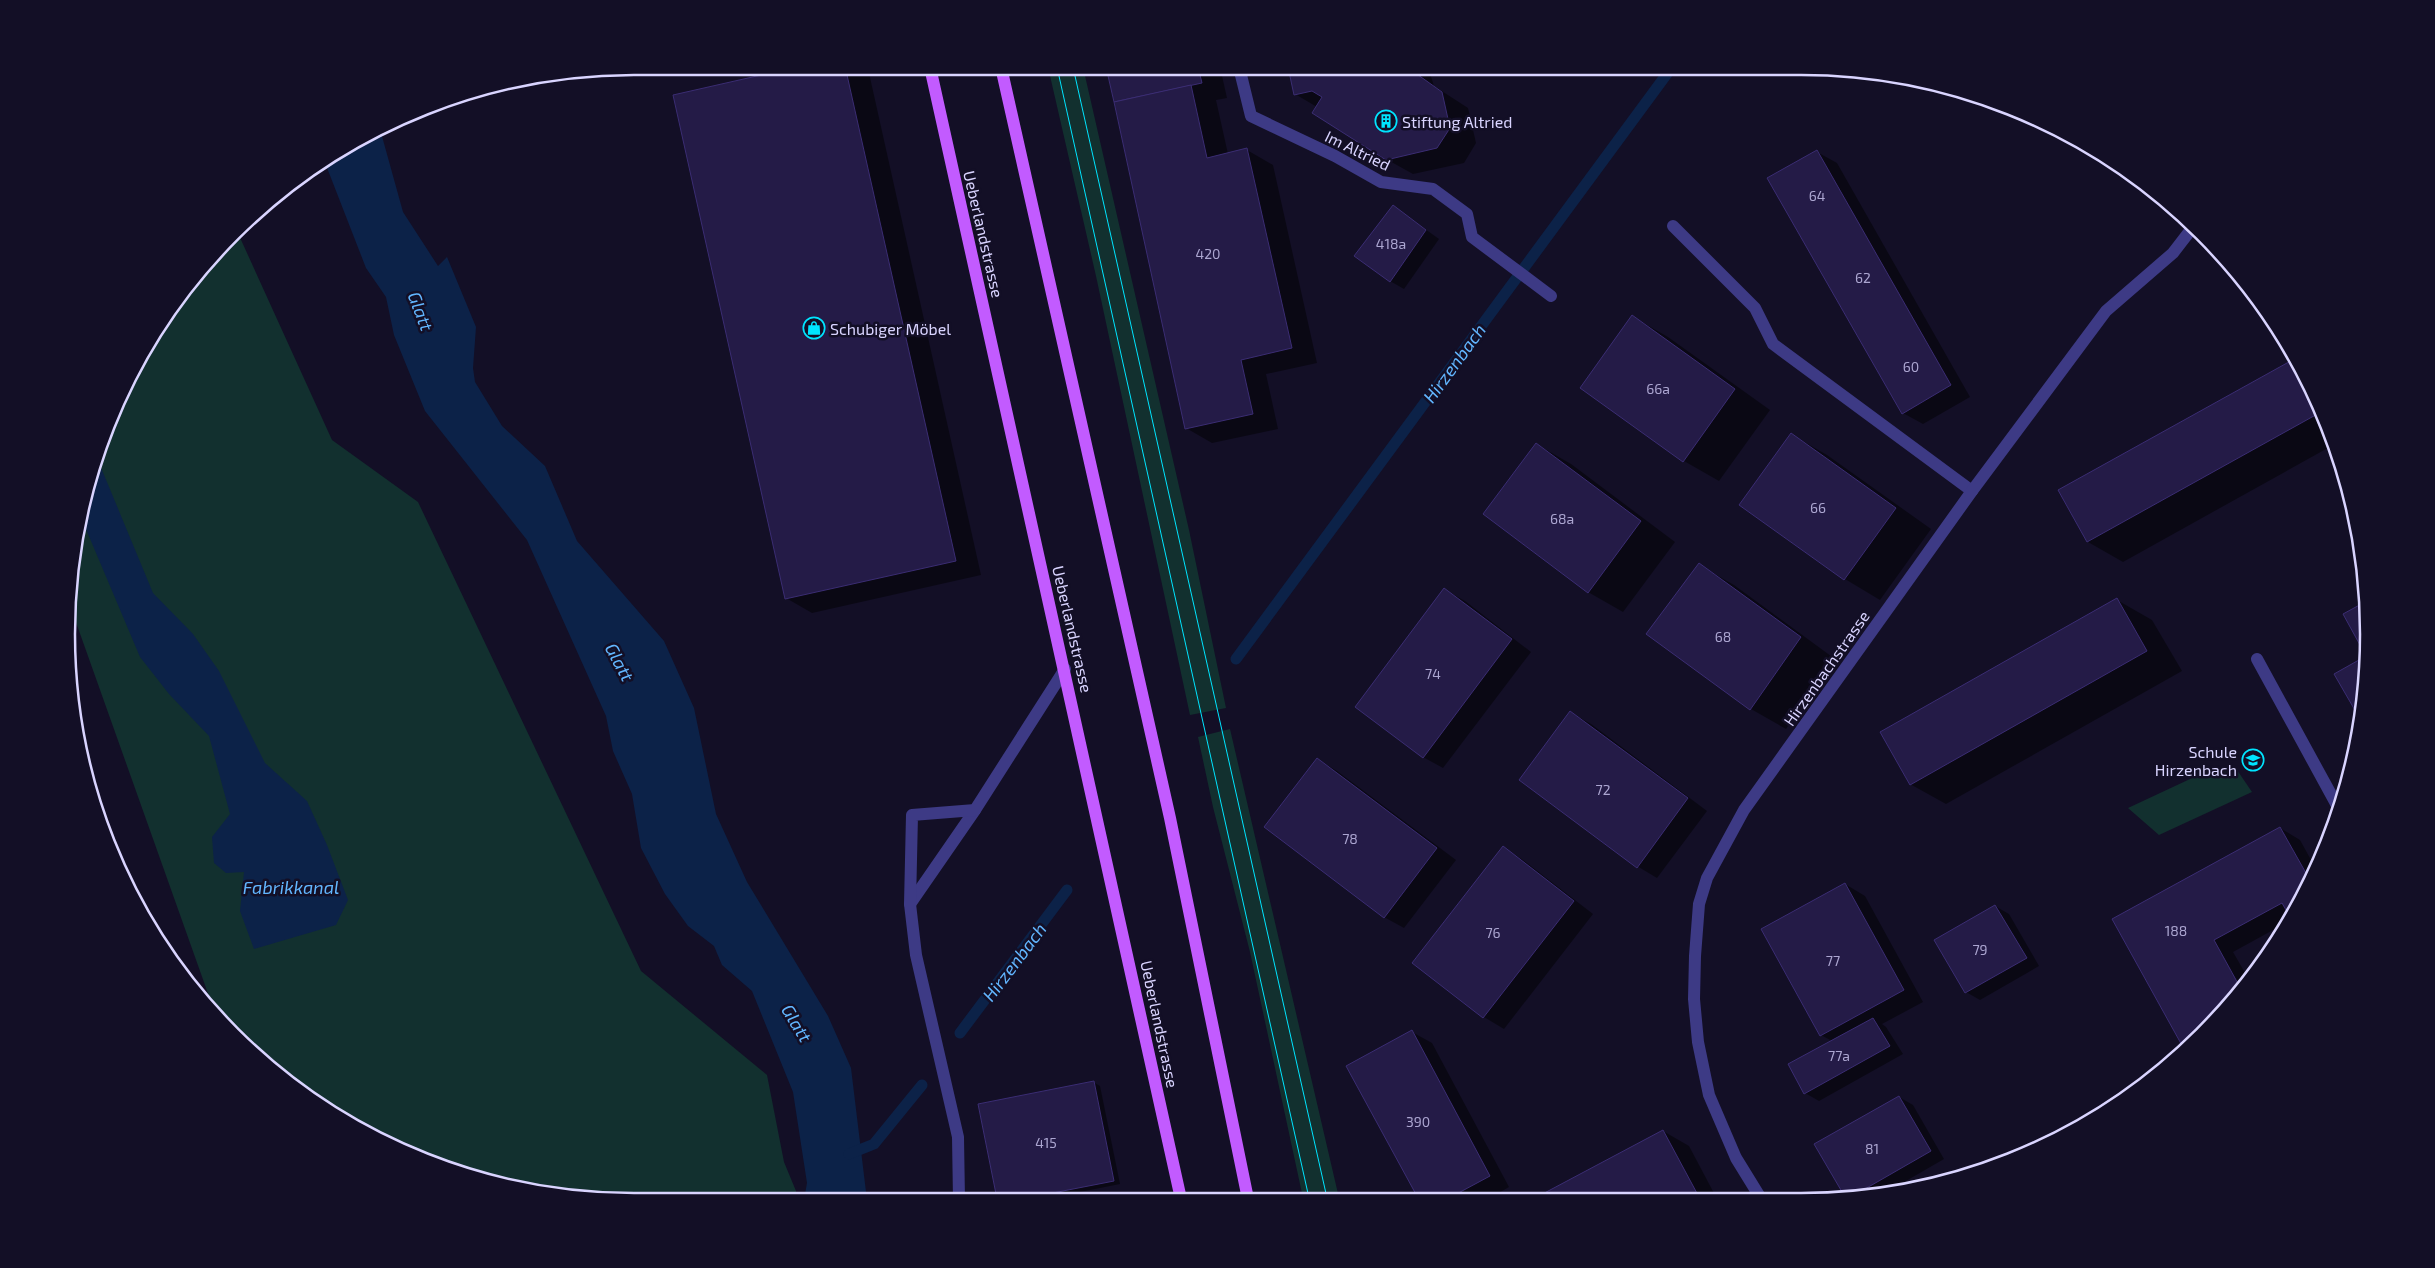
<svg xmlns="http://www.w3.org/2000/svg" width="2435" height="1268" viewBox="0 0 2435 1268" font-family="'Exo 2',sans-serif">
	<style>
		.green { fill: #12302f }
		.water { fill: #0c2248 }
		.shadow { fill: #0007 }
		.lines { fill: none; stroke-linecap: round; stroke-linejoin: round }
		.stream { stroke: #0c2248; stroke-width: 11 }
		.building { fill: #241b47; stroke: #3b2d73 }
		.minor { stroke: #3d3a85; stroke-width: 12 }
		.major { stroke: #c25bff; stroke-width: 12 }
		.tram { stroke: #00e5ff; stroke-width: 1 }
		.labels { text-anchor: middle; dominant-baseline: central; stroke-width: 5; stroke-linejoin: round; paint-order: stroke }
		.number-label { font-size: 14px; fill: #aca6d1 }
		.poi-label { font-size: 16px; fill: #d9d4ff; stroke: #130f26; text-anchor: start }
		.street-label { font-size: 16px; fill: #d9d4ff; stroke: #130f26 }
		.water-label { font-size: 18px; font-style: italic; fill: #62b6ff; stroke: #130f26 }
		.rim { fill: none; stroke: #d9d4ff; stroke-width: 2.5 }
	</style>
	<rect width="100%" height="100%" fill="#130f26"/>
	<g class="green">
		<polygon points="1048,67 1083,67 1189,530 1226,708 1190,715 1096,276"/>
		<polygon points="237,231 332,440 418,502 641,971 767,1075 784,1162 796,1191 796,1200 597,1201 487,1182 383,1143 318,1106 233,1036 216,1016 67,597 77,523 109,417 142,350 207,260"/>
		<polygon points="1230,729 1339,1198 1303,1198 1250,952 1213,807 1198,737"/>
		<polygon points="2237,770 2252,792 2159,835 2128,808 2205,772"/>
	</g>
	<g class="water">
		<polygon points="380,129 403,212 438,266 447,257 476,327 473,368 475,382 502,426 545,466 577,541 664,641 694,708 716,814 747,882 828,1016 851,1068 867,1200 804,1200 807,1183 793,1092 752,991 722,965 714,946 688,926 665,894 641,848 632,794 613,751 606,716 527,540 425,411 394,335 386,297 366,268 324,160 350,142"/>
		<polygon points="97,458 153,593 193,634 219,671 265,763 307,801 327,845 348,900 336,925 254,949 240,911 244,872 226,873 214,863 212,837 230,814 209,736 169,694 140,657 80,515"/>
	</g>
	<g class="shadow">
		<polygon points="807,66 857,66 869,73 981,575 812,613 786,598"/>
		<polygon points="1106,67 1220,67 1227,98 1216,100 1228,154 1247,150 1273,165 1317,363 1266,374 1278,429 1212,443 1186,428"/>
		<polygon points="1289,67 1428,67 1434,86 1468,108 1476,143 1464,163 1413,174 1386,159 1317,107 1295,94"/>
		<polygon points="1817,152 1837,163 1970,397 1923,424 1903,413"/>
		<polygon points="1393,206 1439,239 1404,289 1390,281"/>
		<polygon points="1633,317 1668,337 1770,410 1719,481 1684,461 1582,388"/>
		<polygon points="2296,360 2335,444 2123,562 2088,542"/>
		<polygon points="1792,435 1827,455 1931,529 1880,600 1845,579 1741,505"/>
		<polygon points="1536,444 1571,464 1675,542 1623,612 1588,592"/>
		<polygon points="1699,565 1734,585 1835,659 1786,729 1751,709"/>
		<polygon points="1445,590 1465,601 1531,652 1443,768 1423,757"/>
		<polygon points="2117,600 2152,620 2182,671 1946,804 1910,784"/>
		<polygon points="1571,713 1591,724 1707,811 1657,878 1637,866"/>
		<polygon points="1317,759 1337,771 1456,860 1404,928 1384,917"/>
		<polygon points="2280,828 2300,840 2316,869 2310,885 2284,924 2233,952 2248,978 2228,1008 2185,1048 2114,920"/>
		<polygon points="1504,848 1523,860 1593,914 1504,1029 1484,1017"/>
		<polygon points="1845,884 1865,896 1923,1002 1882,1024 1886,1027 1903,1054 1819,1101 1805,1093 1832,1041 1821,1035 1763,929"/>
		<polygon points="1995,906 2009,914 2039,966 1980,1000 1966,992 1936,941"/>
		<polygon points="1412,1032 1432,1043 1509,1187 1490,1198 1419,1198 1347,1067"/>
		<polygon points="1093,1082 1100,1086 1120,1184 1045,1199 998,1199 979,1105"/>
		<polygon points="1899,1097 1913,1105 1944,1159 1880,1196 1846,1197"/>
		<polygon points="1663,1131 1689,1146 1716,1197 1537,1198"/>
	</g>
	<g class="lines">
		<g class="stream">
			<polyline points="1236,659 1672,67"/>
			<polyline points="960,1033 1067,890"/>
			<polyline points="849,1154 874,1144 922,1085"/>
		</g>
	</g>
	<g class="building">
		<polygon points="801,66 845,66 956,561 785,599 673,95"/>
		<polygon points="1106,67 1198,67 1202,83 1114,102"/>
		<polygon points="1288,67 1407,67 1442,92 1450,128 1437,148 1386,160 1312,113 1322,97 1312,91 1294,95"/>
		<polygon points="1191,85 1207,158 1247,148 1292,348 1241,360 1253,414 1185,429 1114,102"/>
		<polygon points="1817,150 1951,385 1902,414 1767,178"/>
		<polygon points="1393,205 1426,230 1390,282 1354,256"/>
		<polygon points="1632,315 1735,389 1683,462 1580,388"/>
		<polygon points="2296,358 2321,412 2087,542 2058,490"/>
		<polygon points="1791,433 1896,508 1844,580 1739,505"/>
		<polygon points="1536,443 1641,521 1588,593 1483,514"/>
		<polygon points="1699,563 1801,637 1750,710 1646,634"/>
		<polygon points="1444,588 1512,639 1423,758 1355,707"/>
		<polygon points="2117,598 2147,651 1910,785 1880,732"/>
		<polygon points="2365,602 2368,671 2360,719 2334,674 2366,656 2343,614"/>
		<polygon points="1570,711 1688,798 1637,868 1519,780"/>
		<polygon points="1317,758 1437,848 1384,918 1264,827"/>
		<polygon points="2280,827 2311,882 2310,885 2302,892 2304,895 2298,904 2286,910 2282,903 2214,940 2241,989 2228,1008 2184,1049 2112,919"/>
		<polygon points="1503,846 1574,901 1483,1018 1412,963"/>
		<polygon points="1845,883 1904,990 1820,1036 1761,929"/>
		<polygon points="1995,905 2027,958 1965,993 1934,940"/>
		<polygon points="1873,1018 1890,1046 1804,1094 1788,1064"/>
		<polygon points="1412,1030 1490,1176 1449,1198 1418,1198 1346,1066"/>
		<polygon points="1094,1081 1114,1181 1022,1199 997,1199 978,1104"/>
		<polygon points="1899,1096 1931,1151 1851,1197 1845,1197 1814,1144"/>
		<polygon points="1663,1130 1699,1197 1535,1198"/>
	</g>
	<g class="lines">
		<g class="minor">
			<polyline points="1239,67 1251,116 1335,156 1381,182 1433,189 1467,214 1472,237 1551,296"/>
			<polyline points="1673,226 1755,308 1773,344 1972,491"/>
			<polyline points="2257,659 2339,809"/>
			<polyline points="910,904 975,810"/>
			<polyline points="1760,1197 1736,1158 1709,1095 1698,1042 1694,999 1695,956 1699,904 1707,878 1744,810 1972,491 2106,311 2173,253 2193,227"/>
			<polyline points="959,1200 958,1137 916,955 910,904 912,815 975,810 1065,669"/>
		</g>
		<g class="major">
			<polyline points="930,67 1181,1199"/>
			<polyline points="1001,67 1170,818 1248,1199"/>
		</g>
		<g class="tram">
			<polyline points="1057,67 1309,1198"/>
			<polyline points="1073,67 1327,1198"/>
		</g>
	</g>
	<defs>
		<g id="building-ring" transform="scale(1.125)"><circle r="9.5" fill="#130f26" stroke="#00e5ff" stroke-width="1.5"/><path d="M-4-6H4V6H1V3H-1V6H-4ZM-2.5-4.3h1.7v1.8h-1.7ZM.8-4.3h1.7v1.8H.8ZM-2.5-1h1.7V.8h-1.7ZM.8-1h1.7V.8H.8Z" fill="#00e5ff"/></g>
		<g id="shop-ring" transform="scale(1.125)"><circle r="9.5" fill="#130f26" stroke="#00e5ff" stroke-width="1.5"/><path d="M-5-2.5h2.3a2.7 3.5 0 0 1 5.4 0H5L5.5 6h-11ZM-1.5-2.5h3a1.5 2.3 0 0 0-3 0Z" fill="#00e5ff"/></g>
		<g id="school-ring" transform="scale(1.125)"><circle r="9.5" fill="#130f26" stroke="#00e5ff" stroke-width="1.5"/><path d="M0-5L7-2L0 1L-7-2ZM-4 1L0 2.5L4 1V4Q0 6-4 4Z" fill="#00e5ff"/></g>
	</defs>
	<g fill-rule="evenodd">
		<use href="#building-ring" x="1386" y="121"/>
		<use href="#shop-ring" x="814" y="328"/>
		<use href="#school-ring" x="2253" y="760"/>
	</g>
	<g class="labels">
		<g class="number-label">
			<text x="1817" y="195">64</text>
			<text x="1391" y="243">418a</text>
			<text x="1208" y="253">420</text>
			<text x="1863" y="277">62</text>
			<text x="1911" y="366">60</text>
			<text x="1658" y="388">66a</text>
			<text x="1818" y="507">66</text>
			<text x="1562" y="518">68a</text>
			<text x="1723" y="636">68</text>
			<text x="1433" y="673">74</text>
			<text x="1603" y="789">72</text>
			<text x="1350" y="838">78</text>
			<text x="2176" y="930">188</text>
			<text x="1493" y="932">76</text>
			<text x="1980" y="949">79</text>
			<text x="1833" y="960">77</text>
			<text x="1839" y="1055">77a</text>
			<text x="1418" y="1121">390</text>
			<text x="1046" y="1142">415</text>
			<text x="1872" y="1148">81</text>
		</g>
		<g class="poi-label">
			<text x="1402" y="121">Stiftung Altried</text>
			<text x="830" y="328">Schubiger Möbel</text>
			<text x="2237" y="751" text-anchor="end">Schule<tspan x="2237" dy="18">Hirzenbach</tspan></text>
		</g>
		<g class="street-label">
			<text transform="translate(1358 150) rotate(26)">Im Altried</text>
			<text transform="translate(984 234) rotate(77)">Ueberlandstrasse</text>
			<text transform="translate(1073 629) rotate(77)">Ueberlandstrasse</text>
			<text transform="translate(1826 668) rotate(-55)">Hirzenbachstrasse</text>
			<text transform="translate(1160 1024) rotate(78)">Ueberlandstrasse</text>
		</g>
		<g class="water-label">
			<text transform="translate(421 311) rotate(69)">Glatt</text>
			<text transform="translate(1454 363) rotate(-54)">Hirzenbach</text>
			<text transform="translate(620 662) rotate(62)">Glatt</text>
			<text x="291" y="887">Fabrikkanal</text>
			<text transform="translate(1014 962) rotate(-53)">Hirzenbach</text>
			<text transform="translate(797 1023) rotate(59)">Glatt</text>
		</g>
	</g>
	<path d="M0 0H2435V1268H0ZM634 75H1801A559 559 0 0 1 2360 634V634A559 559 0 0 1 1801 1193H634A559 559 0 0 1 75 634V634A559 559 0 0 1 634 75Z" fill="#130f26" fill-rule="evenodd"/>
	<path class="rim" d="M634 75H1801A559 559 0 0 1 2360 634V634A559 559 0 0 1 1801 1193H634A559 559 0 0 1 75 634V634A559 559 0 0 1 634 75Z"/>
</svg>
